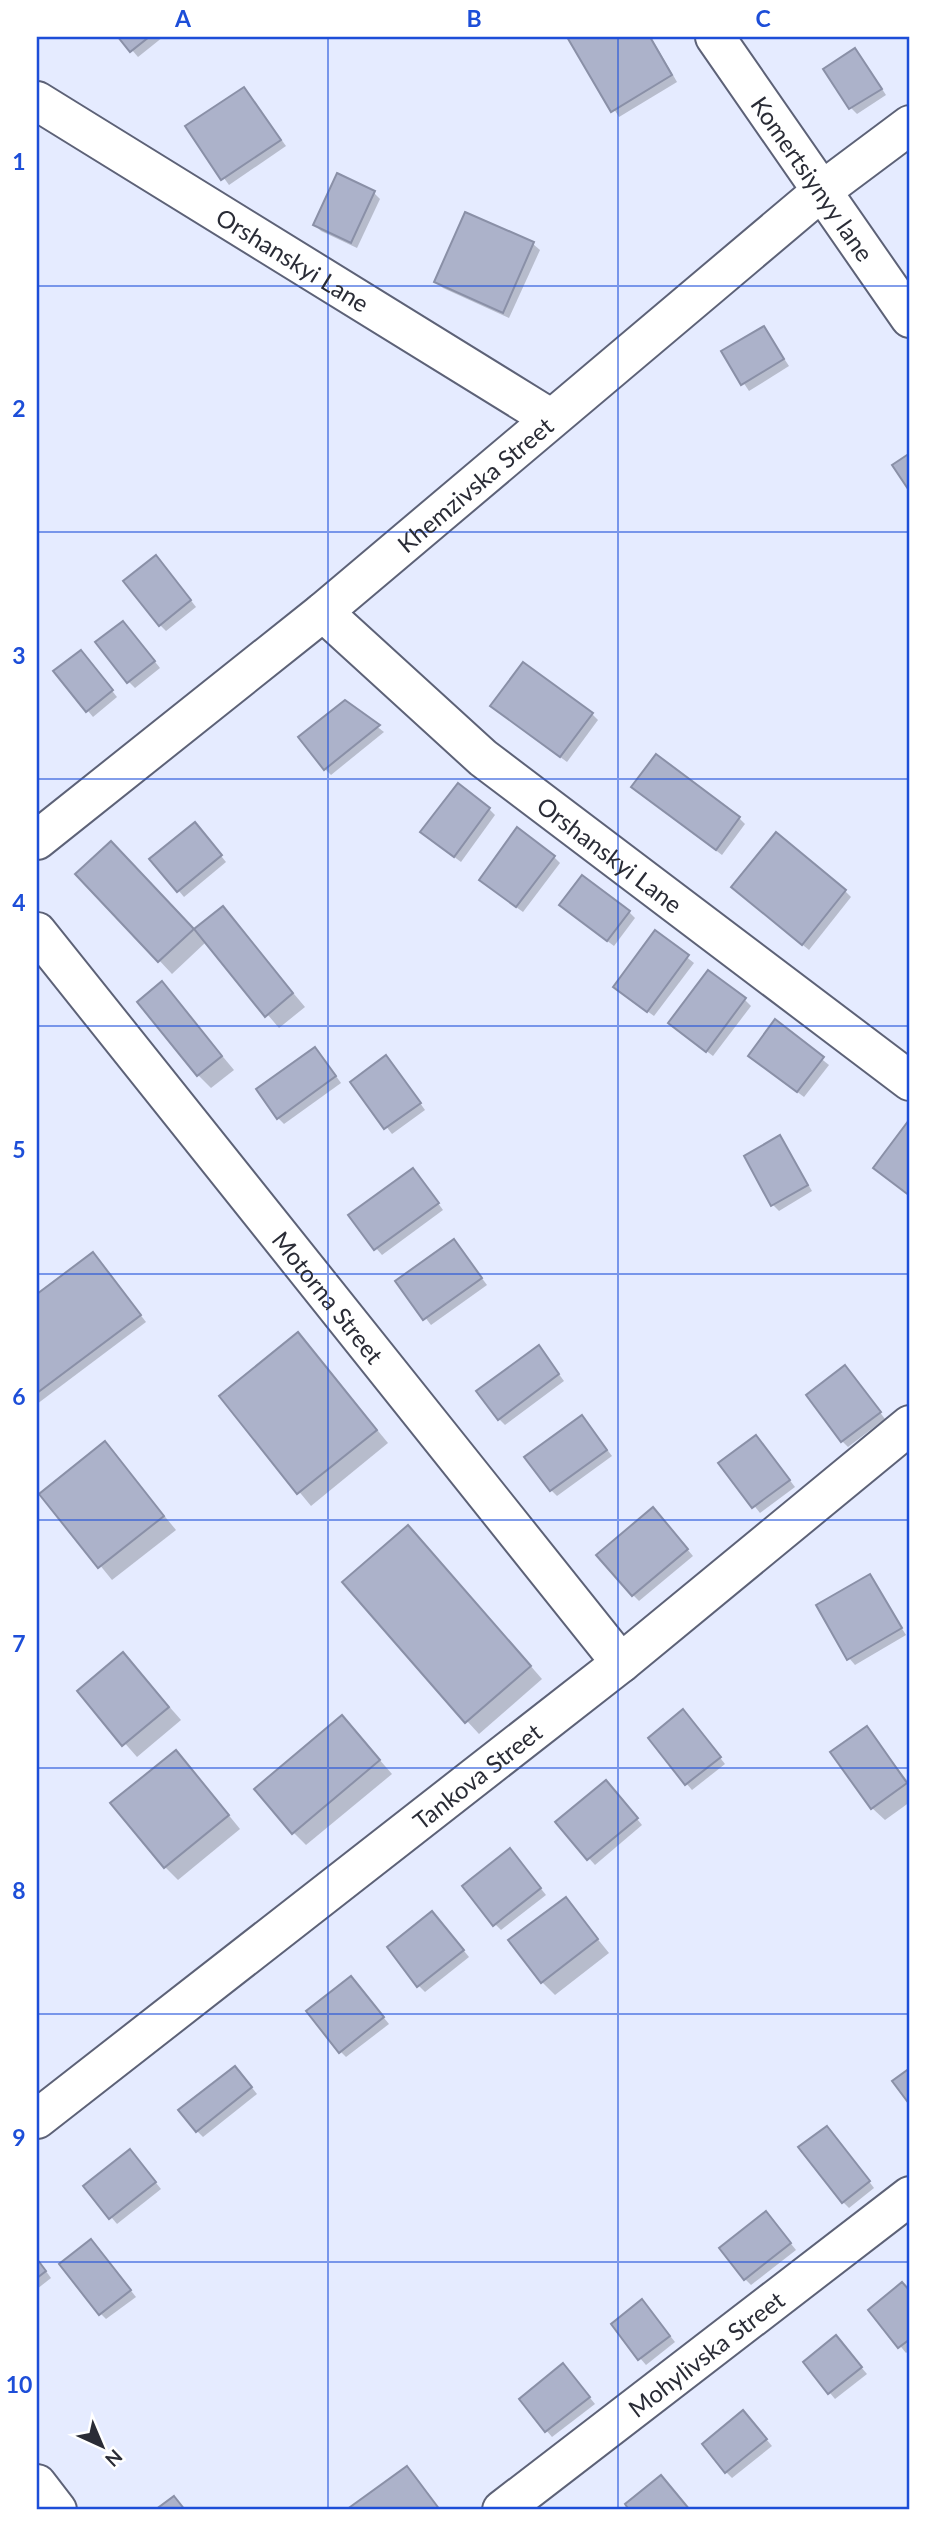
<svg xmlns="http://www.w3.org/2000/svg" width="947" height="2547" viewBox="0 0 947 2547" font-family="Lato,sans-serif">
	<style>
		.shadow { fill: #0003 }
		.building { fill: #acb2ca; stroke: #8a90a7; stroke-width: 2 }
		.lines { fill: none; stroke-linecap: round; stroke-linejoin: round }
		.minor-casing { stroke: #5d6277; stroke-width: 42 }
		.minor { stroke: #fff; stroke-width: 38 }
		.grid { fill: none; stroke: #1d4ed8; stroke-width: 2; stroke-opacity: 0.55 }
		.labels { text-anchor: middle; dominant-baseline: central; stroke-width: 6; stroke-linejoin: round; paint-order: stroke }
		.street-label { font-size: 24px; fill: #2a2c36; stroke: #fff }
		.neatline { fill: none; stroke: #1d4ed8; stroke-width: 2.5 }
		.grid-label { font-size: 23px; text-anchor: middle; font-weight: bold; fill: #1d4ed8 }
	</style>
	<rect width="100%" height="100%" fill="#e5ebff"/>
	<g class="shadow">
		<polygon points="121,37 163,37 138,57"/>
		<polygon points="569,37 651,37 677,82 619,117"/>
		<polygon points="861,57 886,95 857,114 851,108"/>
		<polygon points="244,89 286,146 229,185 187,127"/>
		<polygon points="374,193 380,199 357,248 321,231 315,225"/>
		<polygon points="466,214 533,244 540,250 509,318 443,288 436,282"/>
		<polygon points="764,328 789,366 749,391 723,352"/>
		<polygon points="162,563 196,607 166,631 160,625"/>
		<polygon points="129,629 160,668 135,688 129,682"/>
		<polygon points="81,652 117,697 93,717 56,672"/>
		<polygon points="345,702 384,732 331,775 325,769"/>
		<polygon points="499,712 592,714 598,720 567,762"/>
		<polygon points="633,787 739,818 745,824 722,855"/>
		<polygon points="489,809 495,815 461,862 429,838"/>
		<polygon points="201,831 226,862 184,897 152,859"/>
		<polygon points="123,856 194,931 222,908 305,1007 279,1028 206,942 172,974 78,874"/>
		<polygon points="554,857 560,863 523,912 487,886"/>
		<polygon points="845,891 851,897 809,950 739,893"/>
		<polygon points="567,911 629,912 635,918 614,946"/>
		<polygon points="655,932 694,963 654,1016 621,992"/>
		<polygon points="162,984 234,1070 211,1088 198,1075"/>
		<polygon points="745,1000 751,1006 713,1056 670,1023"/>
		<polygon points="775,1022 829,1065 804,1097 756,1061"/>
		<polygon points="321,1055 341,1083 284,1124 278,1118"/>
		<polygon points="392,1064 425,1110 392,1134 352,1082"/>
		<polygon points="780,1137 812,1191 779,1211 773,1205"/>
		<polygon points="419,1177 443,1210 382,1255 376,1248"/>
		<polygon points="454,1241 487,1285 431,1325 398,1282"/>
		<polygon points="93,1254 146,1322 37,1404 37,1297"/>
		<polygon points="298,1334 388,1443 311,1506 221,1397"/>
		<polygon points="539,1347 564,1381 505,1425 499,1419"/>
		<polygon points="851,1374 885,1419 848,1447 842,1441"/>
		<polygon points="582,1417 612,1456 557,1496 551,1490"/>
		<polygon points="105,1444 176,1530 112,1580 42,1494"/>
		<polygon points="762,1444 795,1487 760,1513 721,1464"/>
		<polygon points="659,1516 693,1556 639,1601 633,1595"/>
		<polygon points="421,1540 542,1679 479,1734 467,1721"/>
		<polygon points="870,1577 906,1635 855,1665 849,1658"/>
		<polygon points="123,1654 181,1720 137,1757 79,1691"/>
		<polygon points="342,1717 392,1774 306,1845 293,1832"/>
		<polygon points="689,1718 725,1764 692,1790 686,1783"/>
		<polygon points="866,1728 910,1784 910,1802 885,1820 872,1808"/>
		<polygon points="188,1765 240,1829 178,1880 165,1867"/>
		<polygon points="612,1788 642,1825 595,1865 557,1822"/>
		<polygon points="516,1857 546,1895 501,1930 495,1924"/>
		<polygon points="565,1899 609,1953 555,1995 542,1982"/>
		<polygon points="438,1919 469,1957 425,1992 419,1986"/>
		<polygon points="357,1985 389,2024 346,2057 340,2051"/>
		<polygon points="241,2074 257,2094 203,2137 197,2131"/>
		<polygon points="833,2134 874,2188 849,2208 843,2202"/>
		<polygon points="136,2158 161,2189 117,2224 85,2186"/>
		<polygon points="766,2213 796,2250 751,2285 745,2279"/>
		<polygon points="96,2247 136,2297 106,2319 100,2313"/>
		<polygon points="37,2259 51,2278 37,2289"/>
		<polygon points="902,2284 910,2293 910,2350 906,2353 871,2310"/>
		<polygon points="648,2308 675,2342 646,2365 640,2358"/>
		<polygon points="841,2344 867,2374 835,2399 805,2363"/>
		<polygon points="569,2372 595,2404 552,2437 546,2430"/>
		<polygon points="749,2419 772,2446 732,2478 726,2472"/>
		<polygon points="407,2468 440,2510 349,2510"/>
	</g>
	<g class="building">
		<polygon points="118,37 149,37 130,52"/>
		<polygon points="567,37 650,37 672,75 611,112"/>
		<polygon points="855,48 882,89 849,109 823,69"/>
		<polygon points="244,87 281,140 221,180 185,126"/>
		<polygon points="337,173 375,191 351,243 313,225"/>
		<polygon points="465,212 534,242 503,313 434,282"/>
		<polygon points="764,326 784,359 741,385 721,351"/>
		<polygon points="910,453 910,492 892,465"/>
		<polygon points="156,555 191,600 159,626 123,581"/>
		<polygon points="123,621 155,661 127,683 95,642"/>
		<polygon points="81,650 113,690 86,712 53,671"/>
		<polygon points="523,662 593,713 560,757 490,706"/>
		<polygon points="345,700 380,725 324,770 298,737"/>
		<polygon points="656,754 740,817 716,850 631,787"/>
		<polygon points="458,783 490,808 454,857 420,832"/>
		<polygon points="195,822 222,855 177,892 149,859"/>
		<polygon points="517,827 555,856 516,907 479,880"/>
		<polygon points="776,832 846,890 802,945 731,887"/>
		<polygon points="111,841 194,929 158,962 75,874"/>
		<polygon points="582,875 630,911 607,941 559,905"/>
		<polygon points="223,906 293,993 265,1017 194,929"/>
		<polygon points="655,930 689,955 647,1012 613,987"/>
		<polygon points="708,970 746,998 706,1052 668,1023"/>
		<polygon points="162,981 222,1056 197,1076 137,1002"/>
		<polygon points="775,1019 824,1057 797,1092 748,1056"/>
		<polygon points="315,1047 336,1076 277,1119 256,1089"/>
		<polygon points="386,1055 421,1103 384,1129 350,1082"/>
		<polygon points="909,1120 910,1121 910,1196 873,1168"/>
		<polygon points="780,1135 808,1185 771,1206 744,1156"/>
		<polygon points="413,1168 439,1203 374,1250 348,1215"/>
		<polygon points="454,1239 482,1278 423,1320 395,1281"/>
		<polygon points="93,1252 141,1315 37,1393 37,1294"/>
		<polygon points="298,1332 377,1430 297,1494 219,1396"/>
		<polygon points="539,1345 559,1374 498,1420 476,1391"/>
		<polygon points="845,1365 881,1412 841,1442 806,1395"/>
		<polygon points="582,1415 607,1450 550,1491 524,1457"/>
		<polygon points="756,1435 790,1480 752,1508 718,1463"/>
		<polygon points="105,1441 164,1516 98,1568 39,1494"/>
		<polygon points="653,1507 688,1549 632,1596 596,1555"/>
		<polygon points="408,1525 531,1666 465,1723 342,1582"/>
		<polygon points="870,1574 902,1628 847,1660 816,1605"/>
		<polygon points="123,1652 169,1707 122,1746 77,1691"/>
		<polygon points="683,1709 721,1757 685,1785 648,1738"/>
		<polygon points="342,1715 380,1760 292,1834 254,1789"/>
		<polygon points="867,1726 907,1783 871,1809 830,1752"/>
		<polygon points="176,1750 229,1815 164,1868 110,1803"/>
		<polygon points="606,1780 638,1818 587,1860 555,1822"/>
		<polygon points="510,1848 541,1888 493,1926 462,1886"/>
		<polygon points="566,1897 598,1939 541,1983 508,1940"/>
		<polygon points="432,1911 464,1950 417,1987 387,1947"/>
		<polygon points="351,1976 384,2017 339,2053 306,2011"/>
		<polygon points="235,2066 252,2087 196,2132 178,2110"/>
		<polygon points="910,2068 910,2105 892,2081"/>
		<polygon points="827,2126 870,2181 842,2203 798,2147"/>
		<polygon points="130,2149 156,2182 109,2219 83,2186"/>
		<polygon points="766,2211 791,2243 744,2280 719,2248"/>
		<polygon points="91,2239 131,2290 99,2315 59,2264"/>
		<polygon points="37,2259 46,2271 37,2278"/>
		<polygon points="902,2282 910,2291 910,2339 898,2348 868,2310"/>
		<polygon points="642,2299 670,2336 638,2360 611,2324"/>
		<polygon points="836,2335 862,2367 828,2394 803,2362"/>
		<polygon points="563,2363 590,2397 545,2432 519,2399"/>
		<polygon points="743,2410 767,2439 725,2473 702,2444"/>
		<polygon points="407,2466 440,2510 346,2510"/>
		<polygon points="661,2475 690,2510 629,2510 625,2504"/>
		<polygon points="174,2496 185,2510 155,2510"/>
	</g>
	<g class="lines">
		<g class="minor-casing">
			<g id="minor">
				<path id="s1" d="M715,37L910,318"/>
				<path id="s2" d="M37,101L550,418"/>
				<path id="s3" d="M323,612L483,758L910,1081"/>
				<path id="s4" d="M37,840L323,612L823,190L910,125"/>
				<path id="s5" d="M37,932L621,1663"/>
				<path id="s6" d="M37,2119L621,1663L910,1425"/>
				<polyline points="37,2484 57,2510"/>
				<path id="s7" d="M502,2510L910,2196"/>
			</g>
		</g>
		<use href="#minor" class="minor"/>
	</g>
	<path class="grid" d="M328,37V2510M618,37V2510M37,286H910M37,532H910M37,779H910M37,1026H910M37,1274H910M37,1520H910M37,1768H910M37,2014H910M37,2262H910"/>
	<g class="labels">
		<g class="street-label">
			<text stroke="none"><textPath href="#s1" startOffset="172">Komertsiynyy lane</textPath></text>
			<text stroke="none"><textPath href="#s2" startOffset="301">Orshanskyi Lane</textPath></text>
			<text stroke="none"><textPath href="#s4" startOffset="564">Khemzivska Street</textPath></text>
			<text stroke="none"><textPath href="#s3" startOffset="376">Orshanskyi Lane</textPath></text>
			<text stroke="none"><textPath href="#s5" startOffset="467">Motorna Street</textPath></text>
			<text stroke="none"><textPath href="#s6" startOffset="558">Tankova Street</textPath></text>
			<text stroke="none"><textPath href="#s7" startOffset="257">Mohylivska Street</textPath></text>
		</g>
	</g>
	<rect width="947" height="2547" fill="none" stroke="#ffffff" stroke-width="77"/>
	<g transform="translate(102 2446) rotate(136)" stroke="#ffffff" stroke-width="5" paint-order="stroke">
	<path d="M0-5L12 26L0 18L-12 26Z" fill="#2a2c36"/>
	<text y="-10" font-size="19" font-weight="bold" text-anchor="middle" fill="#2a2c36">N</text>
	</g>
	<rect x="38" y="38" width="870" height="2470" class="neatline"/>
	<g class="grid-label">
		<text x="183" y="27">A</text>
		<text x="474" y="27">B</text>
		<text x="763" y="27">C</text>
		<text x="19" y="170">1</text>
		<text x="19" y="417">2</text>
		<text x="19" y="664">3</text>
		<text x="19" y="911">4</text>
		<text x="19" y="1158">5</text>
		<text x="19" y="1405">6</text>
		<text x="19" y="1652">7</text>
		<text x="19" y="1899">8</text>
		<text x="19" y="2146">9</text>
		<text x="19" y="2393">10</text>
	</g>
</svg>
